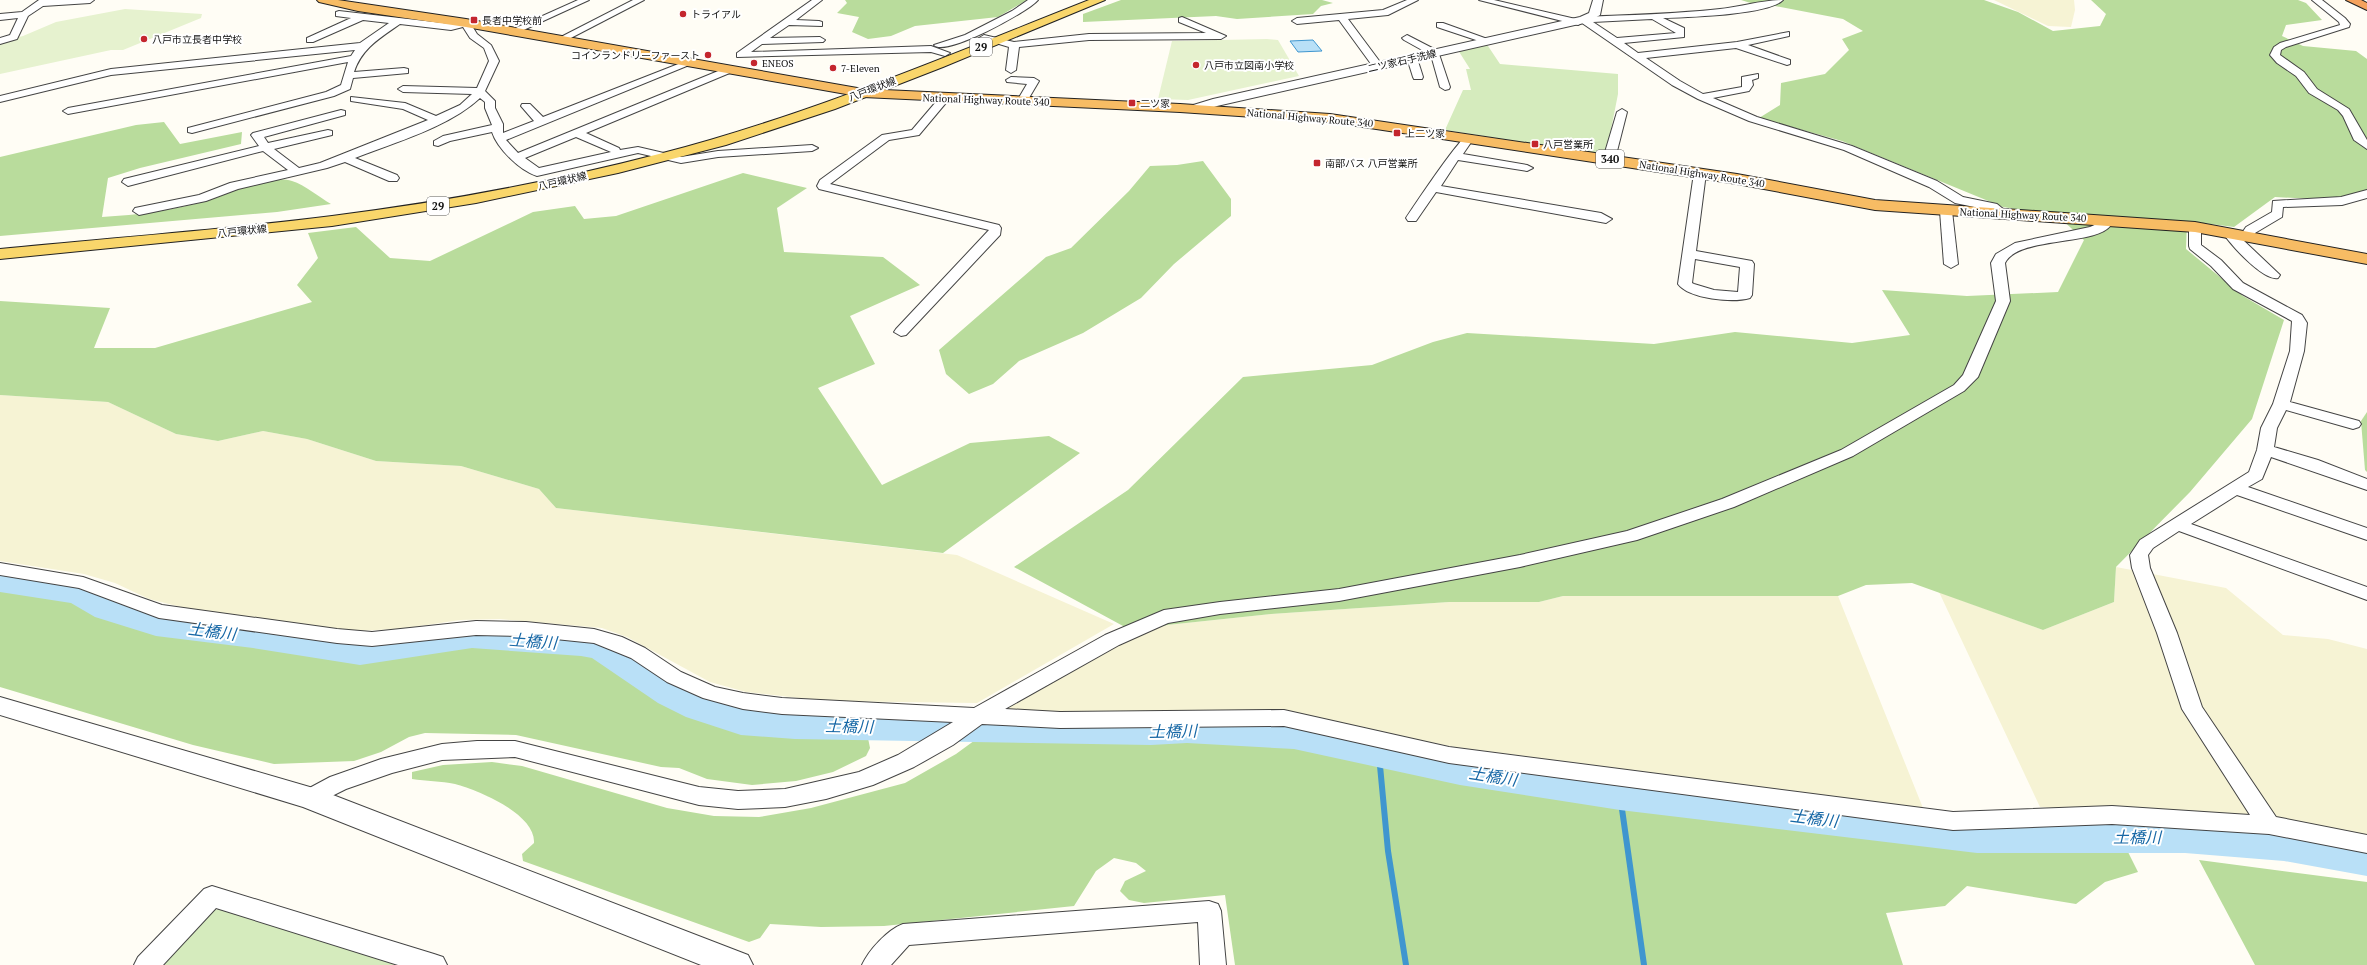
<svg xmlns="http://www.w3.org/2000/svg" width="2367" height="965" viewBox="0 0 2367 965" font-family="'PT Serif','Noto Sans JP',serif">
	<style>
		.farmland { fill: #f6f3d4 }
		.green { fill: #d5ebbd }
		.forest { fill: #b9dc9c }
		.pitch { fill: #e6f2cf }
		.water { fill: #b9e0f7; stroke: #3f96cf }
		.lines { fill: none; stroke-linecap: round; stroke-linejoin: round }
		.stream { stroke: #3f96cf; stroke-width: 6 }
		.river { fill: #b9e0f7; fill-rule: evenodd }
		.minor-casing { stroke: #444; stroke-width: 2 }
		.tertiary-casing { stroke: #444; stroke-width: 2 }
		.primary-casing { stroke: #222; stroke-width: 2 }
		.trunk-casing { stroke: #222; stroke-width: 2 }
		.motorway-casing { stroke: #222; stroke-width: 2 }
		.minor { fill: #fff; fill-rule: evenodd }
		.tertiary { fill: #fff; fill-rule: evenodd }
		.primary { fill: #f9d66b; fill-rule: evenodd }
		.trunk { fill: #f7bc64; fill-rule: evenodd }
		.motorway { fill: #f5a25d; fill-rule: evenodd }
		.poi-dot { fill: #c4262e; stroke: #fff; stroke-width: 1.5 }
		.labels { text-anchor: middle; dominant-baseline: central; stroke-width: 4; stroke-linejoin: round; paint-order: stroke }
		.far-poi-label { font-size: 10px; fill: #111; stroke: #fff; text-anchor: start }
		.far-street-label { font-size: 10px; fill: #111; stroke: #fff }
		.shield { fill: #fff; stroke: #585858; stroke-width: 1 }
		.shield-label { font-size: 11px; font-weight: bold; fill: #111 }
		.near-water-label { font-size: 16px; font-style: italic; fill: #1768a6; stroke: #fff }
	</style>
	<rect width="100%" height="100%" fill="#fffdf5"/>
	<g class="farmland">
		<polygon points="1994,0 2074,0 2075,10 2071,27 2048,26"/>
		<polygon points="0,395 108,402 176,434 218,441 263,431 307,439 376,461 461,466 539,489 556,508 957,555 1114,624 977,703 825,701 746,692 710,682 627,637 602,628 500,619 460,620 400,629 352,631 185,608 149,599 115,583 84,574 0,561"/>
		<polygon points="2116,567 2226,588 2283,635 2328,639 2367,649 2367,844 2284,824 2040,807 1939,592 2043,630 2114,602"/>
		<polygon points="1563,596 1838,596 1923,808 1455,747 1287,714 1058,716 1005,709 1136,633 1167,625 1271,614 1449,602 1539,602"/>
	</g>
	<g class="green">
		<polygon points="1486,43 1500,64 1618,74 1618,94 1606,155 1445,130 1463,90 1471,90 1466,69 1470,69 1458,50"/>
		<polygon points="219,909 401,965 154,965 201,914"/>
	</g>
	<g class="forest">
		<polygon points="845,0 1027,0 998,17 915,26 891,36 868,39 852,32 859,17 837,13 847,3"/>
		<polygon points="1121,0 1322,0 1333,3 1321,6 1313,14 1237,19 1216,16 1083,22 1083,14"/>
		<polygon points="1741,0 1984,0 2018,12 2053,31 2100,26 2106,14 2091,0 2298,0 2306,3 2322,20 2286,25 2282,36 2303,46 2356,51 2367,59 2367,196 2350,201 2275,197 2234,227 2187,221 2186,249 2243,296 2284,320 2252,419 2190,492 2116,567 2114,602 2043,630 1912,583 1866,585 1838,596 1563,596 1539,602 1449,602 1271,614 1167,625 1136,633 1014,567 1128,490 1243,377 1372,365 1433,342 1467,333 1654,344 1735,332 1852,343 1910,335 1882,290 1967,296 2058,292 2084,240 2058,216 2003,207 1842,141 1759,118 1780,105 1781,83 1825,74 1849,50 1842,39 1863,31 1843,19 1775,6 1757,5"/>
		<path d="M164,122L180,144L242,132L241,144L140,168L108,178L102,217C137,215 176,210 210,200C231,193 269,174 292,181C305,185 319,197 331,204L277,212L0,236V157L136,125Z"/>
		<polygon points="1203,161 1231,199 1231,216 1174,264 1141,298 1083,333 1019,361 993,384 969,394 946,374 939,350 1046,257 1071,248 1129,191 1150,166 1177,165"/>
		<polygon points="743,173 807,188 777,208 784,252 883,257 920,285 850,316 875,364 818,388 882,485 970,443 1049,436 1080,453 943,553 556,508 539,489 461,466 376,461 307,439 263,431 218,441 176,434 108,402 0,395 0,301 110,308 94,348 155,348 312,302 297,285 318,258 308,233 356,227 390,258 430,261 533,212 575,206 584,219 616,216"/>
		<polygon points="2367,412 2367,472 2365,470 2361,421"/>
		<polygon points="0,585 70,598 99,612 151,628 249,639 355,657 470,640 577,647 596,651 663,695 693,711 740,726 867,733 870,748 866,756 833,772 796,781 752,785 707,779 679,768 661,767 516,735 425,733 409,737 381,752 354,761 274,764 193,745 0,687"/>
		<path d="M982,735L1209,737L1294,740L1366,759L1603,801L2122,840L2138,872L2105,882L2076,904L1967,886L1945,906L1886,913L1903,965H1235L1225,895L1144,903L1129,900L1120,891L1125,881L1146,871L1136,863L1114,858L1096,871L1074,906L884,926L821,927L770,924L760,938L749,942L523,861L522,854L534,843C536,814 478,790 455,784C441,781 426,781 412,779V772L443,765L492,762L522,766L667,808L714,816L759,817L811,808L905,783L956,754Z"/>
		<polygon points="2199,860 2367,882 2367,965 2255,965"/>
	</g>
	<g class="pitch">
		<polygon points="125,9 202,14 201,18 123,50 111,50 0,74 0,42 23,36 56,22"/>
		<polygon points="1267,39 1278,40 1299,76 1188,100 1158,99 1172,41"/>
	</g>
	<polygon class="water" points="1313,40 1322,51 1298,52 1290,41"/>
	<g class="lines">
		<g class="stream">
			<polyline points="1379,755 1388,851 1406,965"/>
			<polyline points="1620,795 1644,965"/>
		</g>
		<polygon class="river" points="0,570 79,583 90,586 119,601 158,614 253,624 360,641 472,624 581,632 614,640 682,685 712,699 742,709 795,713 1151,717 1187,715 1294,721 1460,757 1620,780 1977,821 2185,821 2284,829 2367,842 2367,876 2284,861 2185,853 1977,853 1620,810 1460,785 1294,749 1187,743 1151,745 795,739 741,735 686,717 658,703 592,658 581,656 472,648 360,665 253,648 156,636 95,617 71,603 0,592"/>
		<g class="minor-casing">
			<g id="minor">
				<polygon points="39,0 94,0 90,3 43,6 28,16 17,39 0,44 0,38 10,35 18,18 0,20 0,14 22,12"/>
				<polygon points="578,0 589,0 517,33 509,31"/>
				<polygon points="633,0 644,0 565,41 557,39"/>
				<polygon points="812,0 822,0 796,20 819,21 822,22 822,26 789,25 770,38 820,37 825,40 823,42 762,44 751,52 931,46 950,53 945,56 931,52 737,57 737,53"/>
				<path d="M1028,0H1038C1028,12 945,57 934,45L965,35L1012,11Z"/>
				<polygon points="1407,0 1418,0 1388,15 1348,19 1383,66 1378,69 1374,68 1339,20 1297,24 1292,21 1297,18 1383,10"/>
				<path d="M1479,0H1494L1580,20L1584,17C1629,15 1675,14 1720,9C1741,7 1762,0 1783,0C1769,15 1687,17 1663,18L1684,28V37L1624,43L1638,53L1737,42L1789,32V36L1748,45L1790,60V64L1787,65L1736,48L1646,58L1680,81L1703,94L1742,87V77L1758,74V78L1752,80L1753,85L1749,91L1713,98L1757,117L1852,146L1937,181L1963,197L1997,204L2008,213L2002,217L1989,210L1955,203L1929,187L1844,150L1749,121L1698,99L1672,85L1582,23L1578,25ZM1652,19L1676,33L1617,38L1593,22Z"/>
				<polygon points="2312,0 2322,0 2345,18 2350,24 2349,27 2286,47 2281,50 2280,55 2304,72 2317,89 2349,109 2367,140 2367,149 2354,140 2343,116 2338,110 2309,93 2296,76 2277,63 2270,55 2274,47 2280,43 2340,25 2339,22"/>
				<path d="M339,11L451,24L469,21L477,34L491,45L499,61L485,91L495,101V108L503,124V133L534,121L521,106L522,104H530L543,117L686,61H692L694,63L506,140L518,153L728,67L733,70L732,72L586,133L619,148L620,150L638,147L681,157L718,151L812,145L818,148L812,151L718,157L681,163L638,153L537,176C520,171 497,148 492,132L450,141L438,146L434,145V141L443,136L492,125L485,108V102L480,98C449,127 396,142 355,158L397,175L399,178L397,181H389L345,162L327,168L238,189L206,201L139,215L133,211L135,208L199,195L230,183L288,170L263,151L128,186L122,182L124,179L259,146L251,135L253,133L341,110L345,111V115L264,137L268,143L328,130L332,131V135L274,149L299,168L320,163L428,120L403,109L351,101V97L405,103L436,116L460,105L472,94L403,92L398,89L403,86L477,88L489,61L484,48L470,38L463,27L451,30L400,24C380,38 362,48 354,72L404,68L408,69V73L353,78L350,89L334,96L192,133L188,132V128L326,92L341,85L348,62L68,114L63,111L68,108L351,56L355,50L111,75L0,102V96L111,69L360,43L389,23L363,20L313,42H307V38L351,18L336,16V12ZM576,137L611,152L539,168L525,158Z"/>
				<polygon points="1182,17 1226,36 1221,39 1089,40 1019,47 1016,70 1011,73 1006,70 1009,47 979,38 984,35 1014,42 1089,34 1206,33 1179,22 1179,18"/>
				<polygon points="1437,23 1443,23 1493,41 1485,43 1437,27"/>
				<polygon points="1407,35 1438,51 1450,87 1449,89 1445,90 1440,87 1431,55 1404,40 1402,38"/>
				<polygon points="1412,55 1417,58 1423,77 1422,79 1414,79 1413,77 1407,58"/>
				<polygon points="1011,77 1034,78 1039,81 1026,103 1018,103 1017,101 1027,84 1007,82 1006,80"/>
				<polygon points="945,95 950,98 919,135 889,140 830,184 999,225 1001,228 1000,235 906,335 901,336 894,332 896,329 989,230 819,189 817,186 820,180 882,135 912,130 941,96"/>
				<polygon points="1622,109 1627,112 1615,159 1613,161 1605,161 1603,159 1617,112"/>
				<path d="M1468,135L1474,138L1463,154L1527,165L1533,168L1527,171L1458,160L1441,186L1601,213L1612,219L1606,223L1436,192L1416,221H1408L1406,218C1414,206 1460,137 1468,135Z"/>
				<path d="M1700,169L1706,173L1696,251L1752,261L1754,264L1752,295L1750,298C1733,303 1689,299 1678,284L1694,173ZM1695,259L1740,267L1738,292L1714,290L1694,284L1692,283Z"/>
				<path d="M2367,190V198L2342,205L2283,207L2282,217L2255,233L2251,239H2242L2280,275L2278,278C2263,281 2231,245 2223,233L2229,229L2234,230L2241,238L2240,236L2246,227L2272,212L2273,201L2341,197Z"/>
				<polygon points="1946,207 1952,211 1958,264 1951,268 1944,264 1940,211"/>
				<path d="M2105,216L2109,217L2111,225C2097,246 2018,236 2005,263L2010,301L1978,377L1964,391L1853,456L1734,507L1637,540L1520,567L1339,601L1220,614L1168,623L1119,645L1005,709L1060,712L1284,710L1449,747L1953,812L2112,806L2250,815L2182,709L2157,633L2132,568L2130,555L2140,540L2249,472L2257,450L2261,428L2273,404L2290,351L2292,321L2233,289L2211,266L2190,249L2189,246V227L2195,223L2201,227V245L2221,260L2243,283L2302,315L2307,323L2304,351L2290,402L2359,421L2361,424L2359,427L2353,429L2286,410L2277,428L2274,447L2318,460L2367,479V490L2271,457L2262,479L2248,487L2367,528V540L2237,495L2191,524L2367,587V600L2179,531L2153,548L2148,555L2150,568L2177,633L2202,707L2276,817L2367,835V853L2269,834L2112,824L1953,830L1449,763L1284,726L1060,728L982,724L953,745L914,767L873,785L826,799L785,807L738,809L699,805L515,757L442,760L392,773L346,789L310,807L302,804L299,798L302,792L330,777L381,759L442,744L477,741H515L699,787L738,791L785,789L859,772L898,755L953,722L782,714L743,709L703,698L667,682L631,658L594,643L526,636L476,635L372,646L337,643L159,618L79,588L0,575V563L83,577L162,605L337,629L372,632L476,621L526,622L594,629L622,637L645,648L681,672L715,687L743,693L782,698L974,708L1105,635L1164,610L1220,602L1339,589L1520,555L1627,531L1722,499L1841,450L1954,385L1963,375L1996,301L1991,263L1996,254L2015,243L2090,227L2099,223L2101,217Z"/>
				<polygon points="212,886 434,954 443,957 447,965 398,965 216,908 163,965 134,965 138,957 204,889"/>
				<path d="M1209,901L1218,904L1221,911L1226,965H1200L1198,922L909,945L891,965H862C869,950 887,930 903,924Z"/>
			</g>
		</g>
		<g class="tertiary-casing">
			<g id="tertiary">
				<polygon points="1593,0 1603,0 1600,15 1588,22 1217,106 1195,113 1188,109 1190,106 1213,99 1580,17 1589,13"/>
				<polygon points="0,697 320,790 748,955 753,965 701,965 303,807 0,715"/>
			</g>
		</g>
		<g class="primary-casing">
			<path id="primary" d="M1089,0H1105L943,67L835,109L726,145L618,173L476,203L332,226L0,259V249C110,238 221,230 332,216C442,202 551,182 659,154C807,116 947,56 1089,0Z"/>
		</g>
		<g class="trunk-casing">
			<polygon id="trunk" points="317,0 338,0 466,19 863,89 1180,104 1330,114 1737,174 1875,200 2195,222 2367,254 2367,264 2195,232 1875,210 1737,184 1330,122 1180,112 863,97 466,27 358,11 319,2"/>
		</g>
		<g class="motorway-casing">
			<polygon id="motorway" points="2346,0 2361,0 2367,3 2367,10"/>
		</g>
		<use href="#minor" class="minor"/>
		<use href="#tertiary" class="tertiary"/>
		<use href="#primary" class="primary"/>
		<use href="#trunk" class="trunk"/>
		<use href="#motorway" class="motorway"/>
	</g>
	<g class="poi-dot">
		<circle cx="683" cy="14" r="4"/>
		<rect x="470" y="16" width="8" height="8" rx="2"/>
		<circle cx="144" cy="39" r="4"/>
		<circle cx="708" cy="55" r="4"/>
		<circle cx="754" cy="63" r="4"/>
		<circle cx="1196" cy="65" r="4"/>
		<circle cx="833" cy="68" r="4"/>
		<rect x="1128" y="99" width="8" height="8" rx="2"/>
		<rect x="1393" y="129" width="8" height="8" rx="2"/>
		<rect x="1531" y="140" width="8" height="8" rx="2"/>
		<rect x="1313" y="159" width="8" height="8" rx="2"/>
	</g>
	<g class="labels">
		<g class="far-poi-label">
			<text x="691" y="14">トライアル</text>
			<text x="482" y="20">長者中学校前</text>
			<text x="152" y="39">八戸市立長者中学校</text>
			<text x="700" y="55" text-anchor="end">コインランドリーファースト</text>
			<text x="762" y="63">ENEOS</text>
			<text x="1204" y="65">八戸市立図南小学校</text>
			<text x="841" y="68">7-Eleven</text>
			<text x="1140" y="103">二ツ家</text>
			<text x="1405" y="133">上二ツ家</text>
			<text x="1543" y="144">八戸営業所</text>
			<text x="1325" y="163">南部バス 八戸営業所</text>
		</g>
		<g class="far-street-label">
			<text transform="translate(1402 61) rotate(-13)">二ツ家石手洗線</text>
			<text transform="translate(872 89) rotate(-21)">八戸環状線</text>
			<text transform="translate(986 100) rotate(2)">National Highway Route 340</text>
			<text transform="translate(1310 118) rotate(5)">National Highway Route 340</text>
			<text transform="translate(1702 174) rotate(9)">National Highway Route 340</text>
			<text transform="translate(562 181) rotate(-13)">八戸環状線</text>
			<text transform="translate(2023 215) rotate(3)">National Highway Route 340</text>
			<text transform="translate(242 231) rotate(-6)">八戸環状線</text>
		</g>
		<g class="shield">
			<rect x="970" y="38" width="22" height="18" rx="3"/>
			<rect x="1596" y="150" width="28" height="18" rx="3"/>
			<rect x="427" y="197" width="22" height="18" rx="3"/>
		</g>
		<g class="shield-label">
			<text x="981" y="47">29</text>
			<text x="1610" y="159">340</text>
			<text x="438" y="206">29</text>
		</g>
		<g class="near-water-label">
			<text transform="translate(212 631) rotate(7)">土橋川</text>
			<text transform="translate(533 641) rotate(4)">土橋川</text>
			<text transform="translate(849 726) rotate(1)">土橋川</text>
			<text transform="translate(1173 731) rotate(-1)">土橋川</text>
			<text transform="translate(1493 776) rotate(9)">土橋川</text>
			<text transform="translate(1814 818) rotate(7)">土橋川</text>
			<text x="2137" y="837">土橋川</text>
		</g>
	</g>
</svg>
